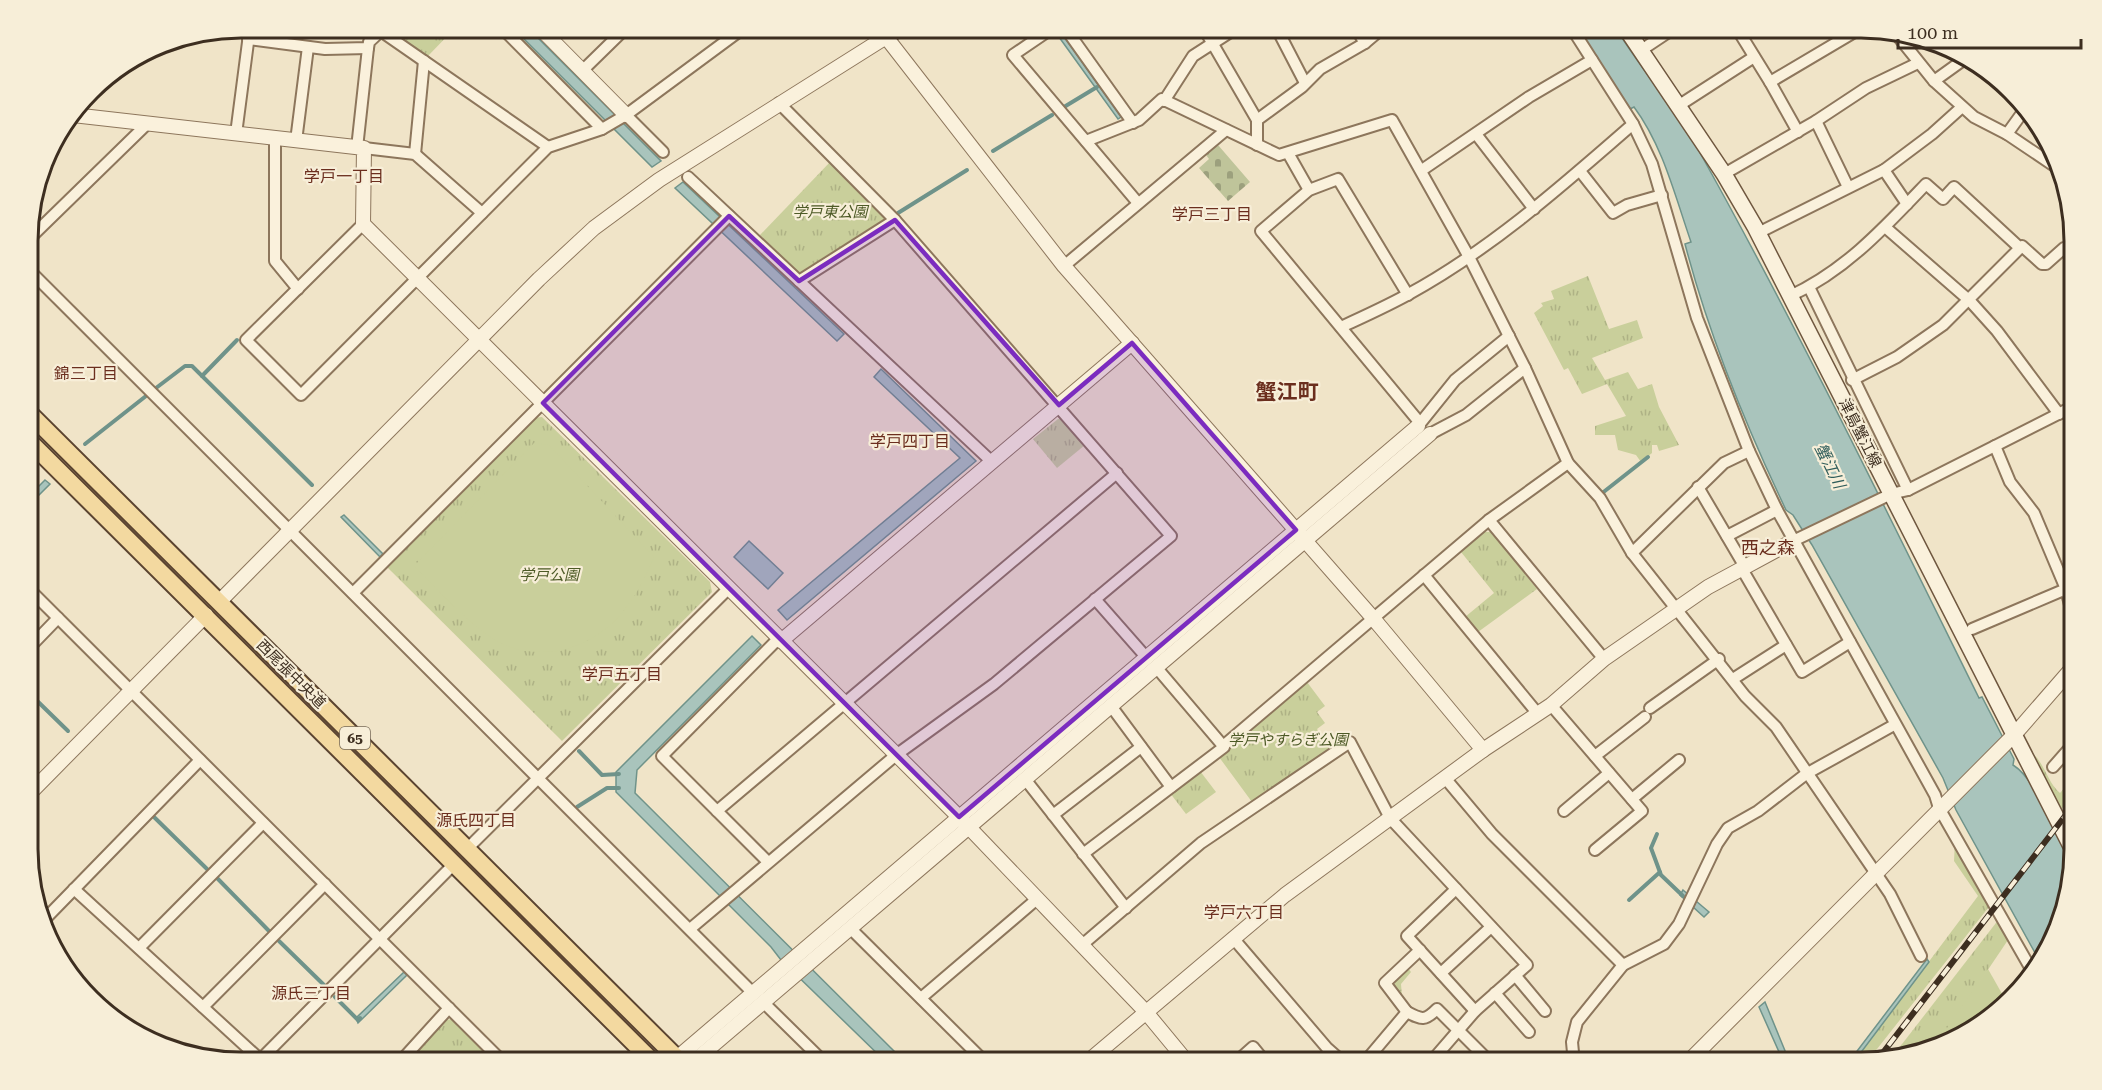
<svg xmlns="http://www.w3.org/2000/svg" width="2102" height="1090" viewBox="0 0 2102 1090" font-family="'Roboto Serif','Noto Sans JP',serif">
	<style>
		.grass { fill: url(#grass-tufts) }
		.forest { fill: url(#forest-crowns) }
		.cemetery { fill: url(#cemetery-stones) }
		.pitch { fill: #c9cf9b }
		.water { fill: #a9c4bc; stroke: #6f938a; stroke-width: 1.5 }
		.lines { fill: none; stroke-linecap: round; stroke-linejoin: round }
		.stream { stroke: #6f938a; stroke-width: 4 }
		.minor-casing { stroke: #8d765c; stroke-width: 14 }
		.tertiary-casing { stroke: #8d765c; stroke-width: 16 }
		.secondary-casing { stroke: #6f573f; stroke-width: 18 }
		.primary-casing { stroke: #5b4430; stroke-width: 20 }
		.minor { stroke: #faf1dc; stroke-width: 10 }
		.tertiary { stroke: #faf1dc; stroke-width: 14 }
		.secondary { stroke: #faf1dc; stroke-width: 15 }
		.primary { stroke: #f3d9a0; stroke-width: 16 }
		.rail-casing { stroke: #3d2e20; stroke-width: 6 }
		.rail { stroke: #f7eed8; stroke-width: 4; stroke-dasharray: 11; stroke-linecap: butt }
		.marked { fill: #7b2cbf; fill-opacity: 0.2; stroke: #7b2cbf; stroke-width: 4.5; stroke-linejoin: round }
		.labels { text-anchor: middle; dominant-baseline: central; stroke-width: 4.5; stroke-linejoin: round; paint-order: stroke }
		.shield { fill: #f7eed8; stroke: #756857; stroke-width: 1.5 }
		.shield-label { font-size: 14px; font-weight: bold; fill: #3d2e20 }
		.park-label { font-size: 15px; font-style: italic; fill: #4d5a26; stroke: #f7eed8 }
		.street-label { font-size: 15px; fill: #3d2e20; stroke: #f7eed8 }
		.neighbourhood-label { font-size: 16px; fill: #6b2e1e; stroke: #f7eed8 }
		.water-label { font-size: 16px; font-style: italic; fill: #2f5d5a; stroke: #f7eed8 }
		.quarter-label { font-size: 18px; fill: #6b2e1e; stroke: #f7eed8 }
		.district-label { font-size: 21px; font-weight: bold; fill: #6b2e1e; stroke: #f7eed8 }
		.rim { fill: none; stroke: #3d2e20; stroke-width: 3 }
	</style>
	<defs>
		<pattern id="grass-tufts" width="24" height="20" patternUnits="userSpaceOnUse" patternTransform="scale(1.5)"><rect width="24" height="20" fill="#c9cf9b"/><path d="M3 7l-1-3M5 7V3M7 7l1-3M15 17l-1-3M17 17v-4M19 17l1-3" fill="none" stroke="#aeb285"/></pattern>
		<pattern id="forest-crowns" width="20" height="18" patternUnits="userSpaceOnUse" patternTransform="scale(1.5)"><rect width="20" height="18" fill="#c9cf9b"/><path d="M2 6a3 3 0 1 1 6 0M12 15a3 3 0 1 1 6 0" fill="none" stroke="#aeb285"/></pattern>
		<pattern id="cemetery-stones" width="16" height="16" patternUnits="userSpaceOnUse" patternTransform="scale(1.5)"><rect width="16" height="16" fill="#bfc49a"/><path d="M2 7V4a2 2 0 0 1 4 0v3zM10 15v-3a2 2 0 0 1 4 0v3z" fill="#9ca07d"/></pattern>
	</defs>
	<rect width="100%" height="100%" fill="#f0e4c8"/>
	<g class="grass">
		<polygon points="395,27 456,27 427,57 393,34"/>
		<polygon points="831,161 886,218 799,273 760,235"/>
		<polygon points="1588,276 1609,329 1637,320 1643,338 1592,358 1605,380 1628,372 1638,389 1652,384 1659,407 1679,445 1659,451 1657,445 1652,445 1652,453 1641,462 1636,455 1618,450 1615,435 1595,435 1595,426 1626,416 1607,384 1582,394 1568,368 1564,370 1534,313 1543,306 1541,303 1554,299 1551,291"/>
		<polygon points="542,417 710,582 712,592 562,741 386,566 533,418"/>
		<polygon points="1058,419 1064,419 1085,445 1057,468 1033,439"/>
		<polygon points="1484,532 1491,532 1537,589 1478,632 1465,617 1494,593 1461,552"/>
		<polygon points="1307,682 1325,706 1317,712 1325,723 1317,729 1331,749 1252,802 1219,757"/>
		<path d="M2029,751C2045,761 2046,781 2060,793L2075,776V792L2059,812Z"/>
		<polygon points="1200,771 1216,792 1186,814 1170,793"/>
		<polygon points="1955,841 1992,903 1866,1063 1853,1063 1978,896 1954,861"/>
		<polygon points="1999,919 2010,937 1940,1041 1892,1057"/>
		<polygon points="452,1019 496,1063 407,1063 446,1020"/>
	</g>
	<polygon class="forest" points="1408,968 1411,972 1401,984 1402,996 1394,986 1395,980"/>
	<polygon class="cemetery" points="1218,145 1250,182 1228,201 1199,168 1209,159 1206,155"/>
	<g class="pitch">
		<path d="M534,443L549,445L654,557C635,603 609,641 557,651C536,654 514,651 495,640C465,621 440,591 414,566Z"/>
		<polygon points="1988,969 2005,999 1980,1027 1938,1041"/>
	</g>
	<g class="water">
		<polygon points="512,27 527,27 661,161 652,167"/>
		<path d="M1575,27H1615C1641,69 1675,108 1699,151C1799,330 1888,514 1979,698L1982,697L2014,759L2013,765C2036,779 2055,831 2067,856L2063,864L2069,874L2053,944L2039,960L1956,810L1943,778L1812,545L1793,515L1786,510C1745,424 1709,336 1685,244L1691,242C1675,196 1663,146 1634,107L1630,109Z"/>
		<polygon points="1062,34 1121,117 1118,119 1059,37"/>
		<polygon points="683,182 844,334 837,341 675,188"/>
		<polygon points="881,369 976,461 787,620 778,610 960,458 874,377"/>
		<polygon points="45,480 50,484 28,506 28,497"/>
		<polygon points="344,515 383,554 380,557 341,517"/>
		<polygon points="749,541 783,573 768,589 734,557"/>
		<polygon points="752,636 761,645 637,770 635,793 906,1063 887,1063 781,960 771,947 616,792 616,772"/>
		<polygon points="1683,890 1709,912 1704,917 1680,895"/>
		<polygon points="1927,959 1929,962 1853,1063 1848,1063"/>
		<polygon points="404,972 407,975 358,1023 356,1018"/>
		<polygon points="1765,1002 1788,1058 1791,1063 1784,1063 1759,1007"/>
	</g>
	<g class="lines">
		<g class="stream">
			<polyline points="1064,107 1097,87"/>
			<polyline points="993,151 1052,115"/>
			<polyline points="898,213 967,170"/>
			<polyline points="202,376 237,340"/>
			<polyline points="156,388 185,366 192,366 312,485"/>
			<polyline points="85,444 146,396"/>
			<polyline points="1601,494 1648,457"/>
			<polyline points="28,692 68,731"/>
			<polyline points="579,751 602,775 619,774"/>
			<polyline points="577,807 607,788 619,788"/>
			<polyline points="154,817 207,869"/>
			<polyline points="1657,834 1651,848 1661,875 1683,896"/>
			<polyline points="217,878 269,931"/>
			<polyline points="1629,900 1660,872"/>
			<polyline points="279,941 324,985"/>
			<polyline points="335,997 358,1020 360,1018"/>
		</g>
		<g class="minor-casing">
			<g id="minor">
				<polyline points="375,27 548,147"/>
				<polyline points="501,27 602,129"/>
				<polyline points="1054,27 1013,55 1138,203"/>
				<polyline points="1054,27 1066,29 1133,123"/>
				<polyline points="1203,27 1257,120 1257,145"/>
				<polyline points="1276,27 1304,81"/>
				<polyline points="1355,27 1365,43"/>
				<polyline points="1571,27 1633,124 1652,164 1697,318 1749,451 1777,510 1935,795 1939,808 2031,969"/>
				<polyline points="1736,27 1770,82 1863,27"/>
				<polyline points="1897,35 1934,81 1974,117 2007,134 2056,167"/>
				<polyline points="248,39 325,49 368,48 369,42 384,28"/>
				<polyline points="1640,51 1676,27"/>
				<polyline points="582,71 627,27"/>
				<polyline points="1934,81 1966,58"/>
				<polyline points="1770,82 1798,132"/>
				<polyline points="1164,101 1193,56 1238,27"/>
				<polyline points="1678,106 1754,57"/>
				<polyline points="626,115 663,152"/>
				<polyline points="1257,120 1302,87 1320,69 1365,43 1384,27"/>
				<polyline points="1816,121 1848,187"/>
				<polyline points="236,134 250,27"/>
				<polyline points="1476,134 1534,209"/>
				<polyline points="2007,134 2025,109"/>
				<polyline points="275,138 275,261 298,289"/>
				<polyline points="296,141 308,47"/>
				<polyline points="1086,141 1139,120 1162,99 1279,155 1392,120 1469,257 1525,368 1568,463 1600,498 1632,553 1745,696 1776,727 1890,894 1921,956"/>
				<polyline points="357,148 368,48"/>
				<polyline points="364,148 415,154 482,213"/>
				<polyline points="1288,153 1309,190"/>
				<polyline points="415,154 424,61"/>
				<polyline points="1422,170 1529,97 1592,60"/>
				<polyline points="1884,170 1907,204"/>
				<polyline points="1580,171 1613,213 1627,205 1662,195"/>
				<polyline points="1724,174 1816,121 1866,88 1918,63"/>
				<polyline points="688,177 991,461"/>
				<polyline points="363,224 246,340 301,395 548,147 602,129 626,115 745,27"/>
				<polyline points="1885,227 1970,301 1997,331 2059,414"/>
				<polyline points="1758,233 1884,170 1932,134 1962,107"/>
				<polyline points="28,240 147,124"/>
				<polyline points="1064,266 1226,130"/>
				<polyline points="28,269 753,993"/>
				<polyline points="799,281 895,220"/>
				<polyline points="1809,287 1908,490"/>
				<polyline points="1408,295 1338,179 1309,190 1261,231 1420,423"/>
				<path d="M1790,296C1845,271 1885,227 1926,184L1943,199L1954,187L2020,248L2022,246L2042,264H2046L2064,248L2073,246"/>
				<path d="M1341,327C1363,317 1385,307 1407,295C1490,250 1562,186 1633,124"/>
				<polyline points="1852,380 1897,357 1943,325 2020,248"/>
				<polyline points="1418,426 1455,380 1509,336"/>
				<polyline points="1430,434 1466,415 1525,368"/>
				<polyline points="1698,487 1745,567"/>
				<polyline points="1489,520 1604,659"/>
				<polyline points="1727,536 1777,510"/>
				<polyline points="1793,541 1891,494 1908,490 2074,406"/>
				<polyline points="1632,553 1724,463 1749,451"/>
				<polyline points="1742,569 1802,672 1850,642"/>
				<polyline points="1424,575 1538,714"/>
				<polyline points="28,588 504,1063"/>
				<polyline points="2066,589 2070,605 2074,609"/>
				<polyline points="353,593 729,216"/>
				<polyline points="1095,599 1146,657"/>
				<polyline points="1972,629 2066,589 2034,513 2010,482 1995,446"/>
				<polyline points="28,649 58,618"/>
				<polyline points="1733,679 1786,645"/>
				<polyline points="1551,705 1642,811 1595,850"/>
				<polyline points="1111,706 1171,787"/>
				<polyline points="1650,708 1719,659"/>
				<polyline points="1223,746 1489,520 1568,463"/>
				<polyline points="1595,756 1645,717"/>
				<polyline points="2053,767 2075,742"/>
				<polyline points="1445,778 1492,834 1623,965"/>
				<polyline points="1025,779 1126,908"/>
				<polyline points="1632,799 1679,760"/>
				<polyline points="717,811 1117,473"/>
				<polyline points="1564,811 1609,773"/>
				<polyline points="1053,815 1141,747"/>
				<polyline points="467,849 729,588"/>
				<polyline points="1083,854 1224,747 1156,667"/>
				<polyline points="768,862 662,756 779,638"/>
				<polyline points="74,889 264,1063"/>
				<polyline points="1456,889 1407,936 1475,1011"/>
				<polyline points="46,918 200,760"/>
				<polyline points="850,928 986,1063"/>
				<polyline points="690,929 896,755 994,684 1171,536 895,220 779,103"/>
				<polyline points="1233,938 1327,1048 1344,1063"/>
				<polyline points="1082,945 1201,843 1350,742 1390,818 1527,965 1475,1011 1430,1063"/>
				<polyline points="139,948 263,823"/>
				<polyline points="1441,973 1491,927"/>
				<polyline points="1515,975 1545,1011"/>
				<polyline points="1495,993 1529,1032"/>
				<polyline points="921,998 1037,899"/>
				<polyline points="763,1002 825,1063"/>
				<polyline points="203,1007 325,884"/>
				<polyline points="1407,1012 1385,983 1420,950"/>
				<polyline points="257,1063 455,863"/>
				<polyline points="399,1063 449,1008"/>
				<polyline points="1235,1063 1253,1047 1266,1063"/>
				<path d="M1364,1063L1407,1012C1422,1020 1425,1021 1437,1009L1491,1063"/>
				<polyline points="1574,1063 1572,1042 1577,1022 1623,965 1664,944 1679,924 1717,844 1728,828 1758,811 1806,774 1894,725"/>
			</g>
		</g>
		<g class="tertiary-casing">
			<g id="tertiary">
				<polyline points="539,27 626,115"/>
				<polyline points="73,115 364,148 363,224 959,817 1145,1011 1188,1063"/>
				<polyline points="219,602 539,279 594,228 659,180 886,37 1064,266 1373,618 1483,750"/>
				<polyline points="781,641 1132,343"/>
				<polyline points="29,794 206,615"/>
				<polyline points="671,1063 1418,426"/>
				<polyline points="692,1063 1430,434"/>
				<polyline points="1086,1063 1285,895 1483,750 1551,705 1604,659 1708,587 1793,541"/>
				<polyline points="1687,1063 2014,735 2074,666"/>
			</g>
		</g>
		<g class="secondary-casing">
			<g id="secondary">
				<polyline points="878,27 886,37 901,27"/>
				<polyline points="1625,27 1724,174 1755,227 2074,852"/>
			</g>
		</g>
		<g class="primary-casing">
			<g id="primary">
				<polyline points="28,412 682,1063"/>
				<polyline points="28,440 654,1063"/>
			</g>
		</g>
		<use href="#minor" class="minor"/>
		<use href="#tertiary" class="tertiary"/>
		<use href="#secondary" class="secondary"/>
		<use href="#primary" class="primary"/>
		<g class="rail-casing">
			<polyline id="rail" points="1875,1063 2075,803"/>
		</g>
		<use href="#rail" class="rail"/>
	</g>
	<path class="marked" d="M729,216L799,281L895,220L1059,405L1132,343L1296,530L959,817L543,403Z"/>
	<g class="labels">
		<rect class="shield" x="340" y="727" width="30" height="22" rx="4.5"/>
		<g class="shield-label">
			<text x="355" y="738">65</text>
		</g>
		<g class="park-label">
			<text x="830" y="212">学戸東公園</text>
			<text x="549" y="575">学戸公園</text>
			<text x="1288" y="740">学戸やすらぎ公園</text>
		</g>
		<g class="street-label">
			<text transform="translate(1860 433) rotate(63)">津島蟹江線</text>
			<text transform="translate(291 674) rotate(45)">西尾張中央道</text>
		</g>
		<g class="neighbourhood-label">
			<text x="344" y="176">学戸一丁目</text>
			<text x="1212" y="214">学戸三丁目</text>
			<text x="86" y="373">錦三丁目</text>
			<text x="910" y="441">学戸四丁目</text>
			<text x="622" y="674">学戸五丁目</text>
			<text x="476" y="820">源氏四丁目</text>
			<text x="1244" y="912">学戸六丁目</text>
			<text x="311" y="993">源氏三丁目</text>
		</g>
		<g class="water-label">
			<text transform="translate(1830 466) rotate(64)">蟹江川</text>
		</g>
		<g class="quarter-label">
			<text x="1768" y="547">西之森</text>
		</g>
		<g class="district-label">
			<text x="1287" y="392">蟹江町</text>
		</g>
	</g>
	<path d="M0 0H2102V1090H0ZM241 38H1861A203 203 0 0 1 2064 241V849A203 203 0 0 1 1861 1052H241A203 203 0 0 1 38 849V241A203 203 0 0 1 241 38Z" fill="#f7eed8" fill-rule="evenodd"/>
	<path class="rim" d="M241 38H1861A203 203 0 0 1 2064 241V849A203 203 0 0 1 1861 1052H241A203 203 0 0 1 38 849V241A203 203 0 0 1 241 38Z"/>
	<path d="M1898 39v9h183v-9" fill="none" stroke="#3d2e20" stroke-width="3"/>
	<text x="1907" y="39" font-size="18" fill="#3d2e20" stroke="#f7eed8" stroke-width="4.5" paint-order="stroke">100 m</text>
</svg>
